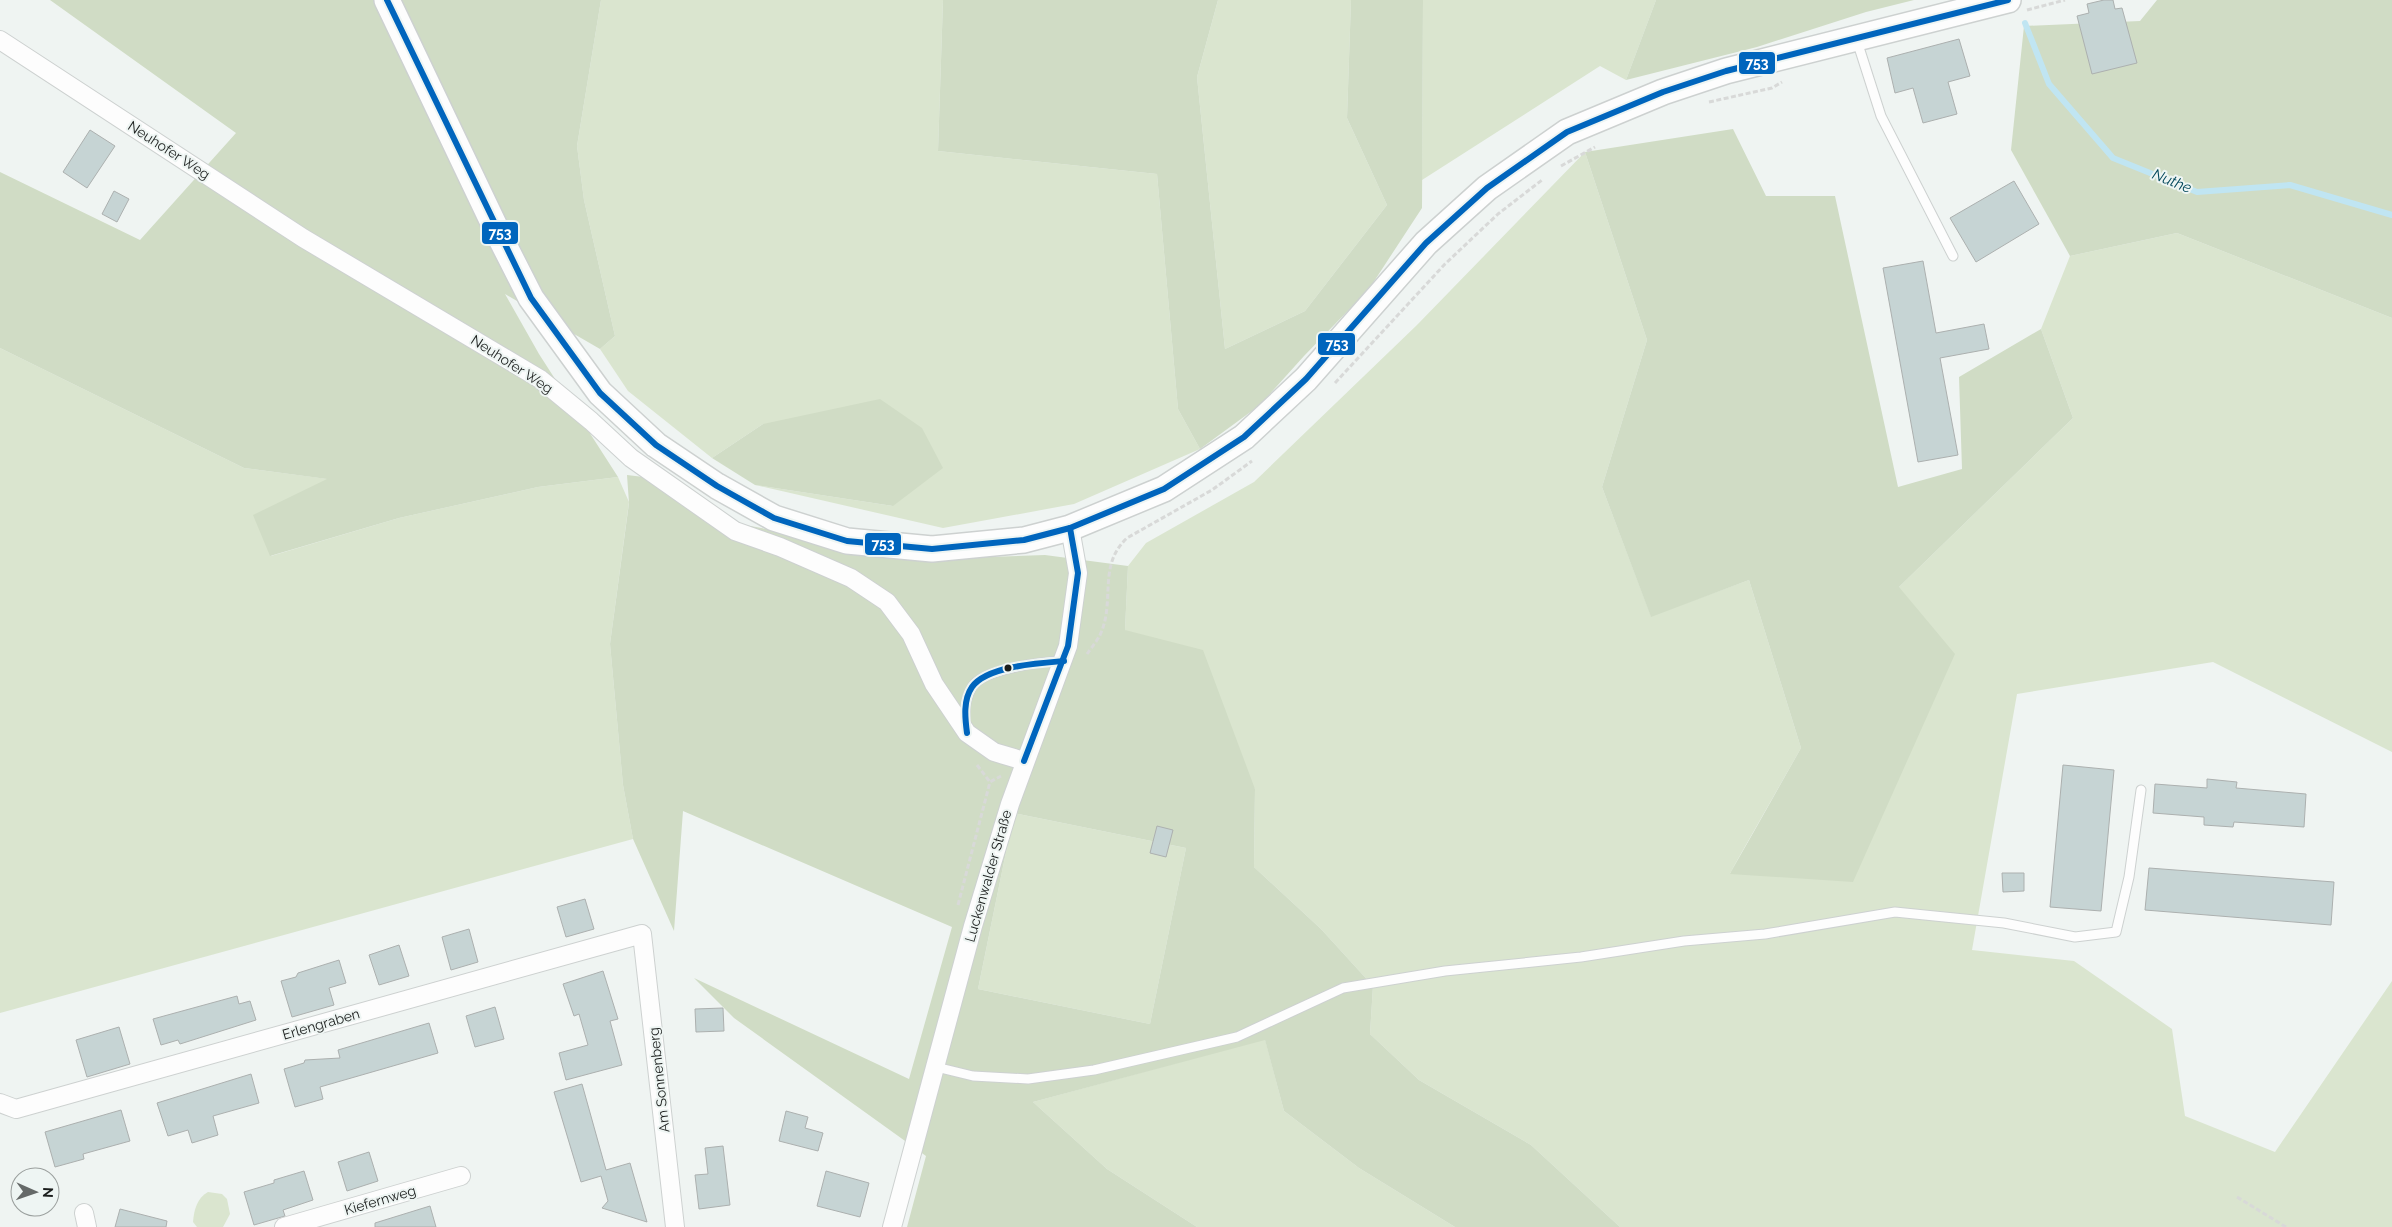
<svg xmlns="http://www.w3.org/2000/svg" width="2392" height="1227" viewBox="0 0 2392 1227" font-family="Raleway,sans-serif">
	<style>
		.green { fill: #dae5cf }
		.forest { fill: #d0dcc5; fill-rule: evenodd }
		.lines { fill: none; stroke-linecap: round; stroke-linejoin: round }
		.stream { stroke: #c0e5f2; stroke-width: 6 }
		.building { fill: #c6d4d4; stroke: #acb0af }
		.service-casing { stroke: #cdd1d0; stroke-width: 11 }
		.minor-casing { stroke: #cdd1d0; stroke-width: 20 }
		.secondary-casing { stroke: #cdd1d0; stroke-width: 28 }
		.path { stroke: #d8d9d8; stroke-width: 3; stroke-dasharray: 5 2.5; stroke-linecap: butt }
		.service { stroke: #fdfdfd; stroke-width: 9 }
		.minor { stroke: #fdfdfd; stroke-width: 18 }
		.secondary { stroke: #fdfdfd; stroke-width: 25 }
		.bus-1-casing { stroke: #eef5f3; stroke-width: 10 }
		.bus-1 { stroke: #0065bd; stroke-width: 6 }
		.bus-dot { fill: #1b1e1d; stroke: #eef5f3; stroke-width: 2 }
		.labels { text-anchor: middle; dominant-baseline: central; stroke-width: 4; stroke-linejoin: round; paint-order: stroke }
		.street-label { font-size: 14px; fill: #1b1e1d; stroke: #eef5f3 }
		.water-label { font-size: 15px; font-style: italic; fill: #00465a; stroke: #eef5f3 }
		.line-badge { stroke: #eef5f3; stroke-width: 2 }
		.badge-label { font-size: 14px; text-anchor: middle; font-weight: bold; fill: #fff }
	</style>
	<rect width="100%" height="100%" fill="#eff4f2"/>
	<g class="green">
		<polygon points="601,0 943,0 938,151 1157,174 1178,409 1200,449 1074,504 943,528 755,485 893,506 763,424 712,458 628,391 600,349 615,336 584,200 577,146"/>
		<polygon points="1218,0 1351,0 1347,118 1387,205 1305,311 1225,349 1197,77"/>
		<polygon points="1423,0 1656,0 1626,80 1600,66 1422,180"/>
		<polygon points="1585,152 1647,340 1602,487 1651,616 1749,580 1801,748 1730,873 1899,587 2073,418 2041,329 2070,256 2177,233 2392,318 2392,752 2213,662 2017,694 1972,950 2074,961 2172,1029 2185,1116 2275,1152 2392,981 2392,1227 1620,1227 1531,1145 1419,1080 1370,1034 1373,986 1321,929 1254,867 1255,789 1125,630 1128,566 1146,543 1254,482 1417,325"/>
		<polygon points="0,348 244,468 328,479 271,556 399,518 538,487 618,477 629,502 610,644 623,785 633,839 0,1013"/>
		<polygon points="1014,813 1186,848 1150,1024 978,989"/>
		<polygon points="1265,1039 1284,1111 1359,1168 1455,1227 1197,1227 1107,1169 1033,1102"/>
		<path d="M208,1192L222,1194L227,1199L230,1214L223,1227H197L193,1222C194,1210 197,1198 208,1192Z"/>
	</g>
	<g class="forest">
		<polygon points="50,0 601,0 577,146 584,200 615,336 600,349 505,294 539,354 618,477 538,487 399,518 270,556 253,515 327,479 244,468 0,348 0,172 140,240 236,133"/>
		<polygon points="943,0 1218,0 1197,77 1225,349 1305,311 1387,205 1347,118 1351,0 1423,0 1422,208 1369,289 1304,356 1260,405 1200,449 1178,409 1157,174 938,151"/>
		<polygon points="1656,0 1914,0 1866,12 1757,47 1626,80"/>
		<polygon points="2157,0 2392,0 2392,318 2177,233 2070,256 2011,150 2024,26 2140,21"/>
		<polygon points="1733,129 1766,196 1835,196 1898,487 1962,469 1959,377 2041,329 2073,418 1899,587 1955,654 1853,882 1730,874 1801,748 1749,580 1651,617 1602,487 1647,340 1585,152"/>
		<polygon points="880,399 922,428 943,468 893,506 755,485 712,458 763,424"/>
		<path d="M627,475L660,479L707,518L929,559L1045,555L1128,566L1125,630L1203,650L1255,789L1254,867L1321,929L1373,986L1370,1034L1419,1080L1531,1145L1620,1227H1455L1359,1168L1284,1111L1265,1040L1033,1102L1107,1169L1197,1227H907L926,1156L734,1018L694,978L909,1079L952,927L683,811L674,931L633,839L623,785L610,644L629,503ZM1014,813L1186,848L1150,1024L978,989Z"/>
	</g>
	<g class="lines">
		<polyline class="stream" points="2025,23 2049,84 2113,158 2197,192 2290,185 2392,215"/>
	</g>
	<g class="building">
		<polygon points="2104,0 2113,0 2115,9 2122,8 2137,63 2092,74 2077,16 2089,13 2087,4"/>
		<polygon points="1959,39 1970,76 1948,82 1957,114 1923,123 1913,88 1895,93 1887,58"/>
		<polygon points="90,130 115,146 87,188 63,172"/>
		<polygon points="2014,181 2039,224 1976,262 1950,218"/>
		<polygon points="114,191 129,199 117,222 102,214"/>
		<polygon points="1923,261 1936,333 1984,324 1989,349 1940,358 1958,455 1918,462 1883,268"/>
		<polygon points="2063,765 2114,770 2101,911 2050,907"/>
		<polygon points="2207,779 2237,782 2236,788 2306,794 2304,827 2234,822 2233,827 2204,825 2204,817 2153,813 2155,784 2207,788"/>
		<polygon points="1157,826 1173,830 1166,857 1150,853"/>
		<polygon points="2149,868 2334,882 2331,925 2145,910"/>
		<polygon points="2002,873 2024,873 2024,891 2003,892"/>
		<polygon points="585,899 594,929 566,937 557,907"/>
		<polygon points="469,929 478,962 451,970 442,937"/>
		<polygon points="399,945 409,976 379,985 369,955"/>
		<polygon points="339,960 346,983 329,988 334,1005 292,1017 281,981 296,977 298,973"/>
		<polygon points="603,971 618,1019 610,1021 622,1065 566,1080 559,1053 588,1045 579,1014 574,1016 563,984"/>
		<polygon points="237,996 239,1004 250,1001 256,1020 180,1044 178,1040 161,1045 153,1019"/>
		<polygon points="495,1007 504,1039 475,1047 466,1016"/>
		<polygon points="723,1008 724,1031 696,1032 695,1009"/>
		<polygon points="429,1023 438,1053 320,1087 323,1099 295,1107 284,1069 304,1063 305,1060 340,1058 338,1050"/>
		<polygon points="119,1027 130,1064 87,1077 76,1040"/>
		<polygon points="251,1074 259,1103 213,1116 218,1135 192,1143 188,1130 168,1136 157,1103"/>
		<polygon points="582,1084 606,1170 630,1163 647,1222 602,1208 608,1201 601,1176 581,1182 554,1092"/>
		<polygon points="121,1110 130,1141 83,1154 84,1159 55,1167 45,1132"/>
		<polygon points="786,1111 808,1117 805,1128 823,1133 818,1151 779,1141"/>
		<polygon points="723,1146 730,1205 699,1209 695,1175 708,1174 705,1148"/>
		<polygon points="369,1152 378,1181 347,1191 338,1162"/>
		<polygon points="304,1171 313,1200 283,1210 285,1216 254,1225 244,1192 274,1183 274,1180"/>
		<polygon points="826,1171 869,1183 860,1217 817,1206"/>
		<polygon points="430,1206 436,1227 375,1227 375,1223"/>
		<polygon points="120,1209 167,1221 166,1227 115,1227"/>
	</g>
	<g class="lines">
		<g class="service-casing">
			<g id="service">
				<polyline points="1857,41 1881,116 1953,256"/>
				<path d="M966,725C964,712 965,699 972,687C984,668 1043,662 1064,661"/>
				<polyline points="936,1067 973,1076 1028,1079 1094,1070 1237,1037 1343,988 1445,971 1581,957 1684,941 1765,934 1895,912 2004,923 2075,937 2116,932 2129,877 2141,790"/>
			</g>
		</g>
		<g class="minor-casing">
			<g id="minor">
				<polyline points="0,40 303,238 540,379 591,421 631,458 735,531 780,547 851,578 887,602 911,634 934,684 967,733 994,752 1024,761"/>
				<polyline points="0,1103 16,1109 642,934 675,1227"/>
				<polyline points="84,1213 87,1227"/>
				<polyline points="284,1227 461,1176"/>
				<polyline points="892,1227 973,926 1010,804 1068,646 1078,573 1070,528"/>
			</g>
		</g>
		<g class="secondary-casing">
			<polyline id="secondary" points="387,0 499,235 531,298 600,393 656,445 717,486 774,518 847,541 932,549 1024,540 1070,528 1164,489 1244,437 1306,379 1426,243 1487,188 1567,132 1663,92 1726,71 2008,0"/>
		</g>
		<g class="path">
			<polyline points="2027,10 2065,0"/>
			<polyline points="1709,102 1772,88 1782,82"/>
			<polyline points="1561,166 1595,147"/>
			<polyline points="1335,383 1445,264 1498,214 1542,180"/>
			<path d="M1087,654C1091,648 1097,641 1100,635C1116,601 1097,566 1127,538L1212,490L1252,461"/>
			<polyline points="977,765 990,782"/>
			<polyline points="958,905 990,782 1001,776"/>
			<polyline points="2237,1197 2286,1227"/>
		</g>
		<use href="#service" class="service"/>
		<use href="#minor" class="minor"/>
		<use href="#secondary" class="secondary"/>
		<g class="bus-1-casing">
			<g id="bus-1">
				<polyline points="387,0 531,298 600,393 656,445 717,486 774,518 847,541 932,549 1024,540 1070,528 1164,489 1244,437 1306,379 1426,243 1487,188 1567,132 1663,92 1726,71 2008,0"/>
				<path d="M967,733C965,718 963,700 972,687C987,666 1040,663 1064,661"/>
				<polyline points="1024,761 1068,646 1078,573 1070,528"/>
			</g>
		</g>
		<use href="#bus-1" class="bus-1"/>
	</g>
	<circle class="bus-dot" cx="1008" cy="668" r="4.5"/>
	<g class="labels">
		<g class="street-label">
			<text transform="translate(169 150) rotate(33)">Neuhofer Weg</text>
			<text transform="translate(512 364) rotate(33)">Neuhofer Weg</text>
			<text transform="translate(988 876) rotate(-74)">Luckenwalder Straße</text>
			<text transform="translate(321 1024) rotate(-16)">Erlengraben</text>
			<text transform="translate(659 1080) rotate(-96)">Am Sonnenberg</text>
			<text transform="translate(380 1200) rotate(-16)">Kiefernweg</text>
		</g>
		<g class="water-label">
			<text transform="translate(2172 181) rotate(22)">Nuthe</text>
		</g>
	</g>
	<g class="line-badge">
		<rect x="1738" y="51" width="38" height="24" rx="5" fill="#0065bd"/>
		<rect x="481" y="221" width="38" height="24" rx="5" fill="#0065bd"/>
		<rect x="1317" y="332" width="39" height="24" rx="5" fill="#0065bd"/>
		<rect x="864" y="532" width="38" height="24" rx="5" fill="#0065bd"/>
	</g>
	<g class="badge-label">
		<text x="1757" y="68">753</text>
		<text x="500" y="238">753</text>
		<text x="1337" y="349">753</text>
		<text x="883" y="549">753</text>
	</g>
	<g transform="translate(35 1192) rotate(92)"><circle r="24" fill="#eef5f3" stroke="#9a9f9d"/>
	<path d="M0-4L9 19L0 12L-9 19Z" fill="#656968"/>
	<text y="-8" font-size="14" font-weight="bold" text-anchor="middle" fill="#1b1e1d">N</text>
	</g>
</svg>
